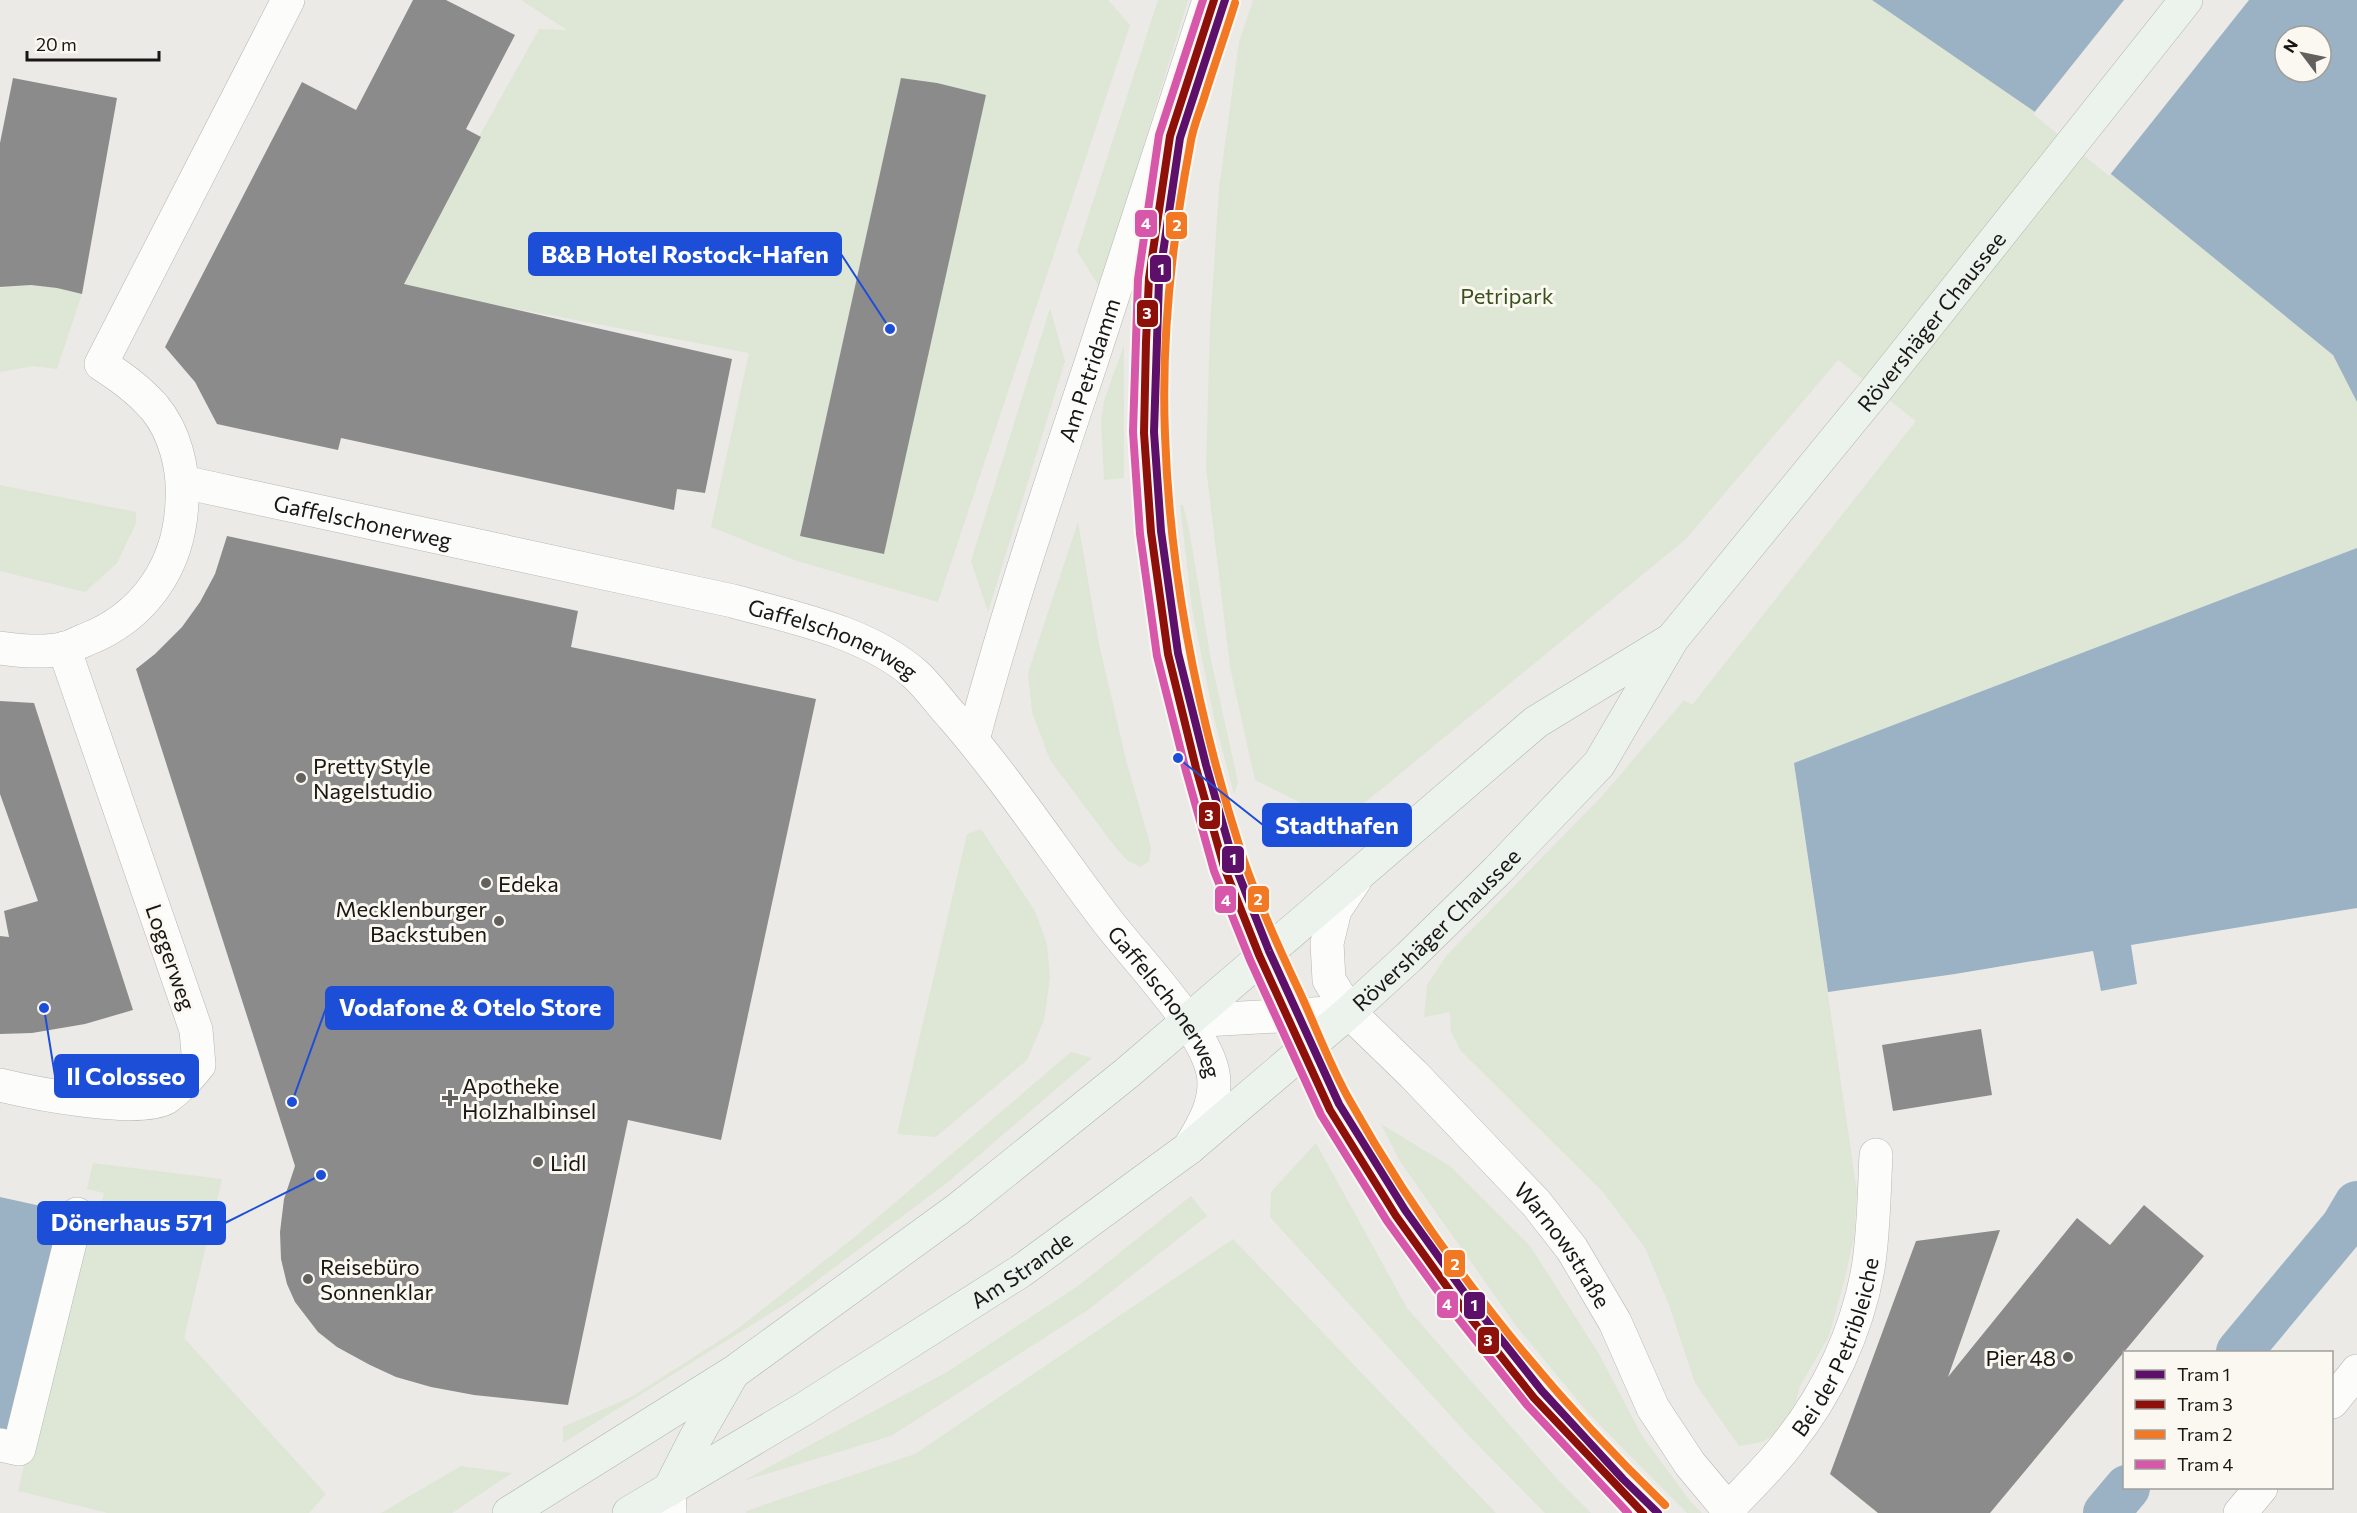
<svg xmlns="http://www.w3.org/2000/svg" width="2357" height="1513" viewBox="0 0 2357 1513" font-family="Commissioner,sans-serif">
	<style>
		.green { fill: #dee6d5 }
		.water { fill: #9ab2c3; fill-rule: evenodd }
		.pier { fill: #ebeae6 }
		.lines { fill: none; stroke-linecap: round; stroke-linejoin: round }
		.canal { stroke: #9ab2c3; stroke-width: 46 }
		.building { fill: #8c8b8b }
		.street-casing { stroke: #b7b6b3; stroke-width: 34 }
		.primary-casing { stroke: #adb8ac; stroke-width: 34 }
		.street { stroke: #fcfcfb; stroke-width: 33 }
		.primary { stroke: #ecf2ec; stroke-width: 33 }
		.tram-1-casing { stroke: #fbf8f1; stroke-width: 12 }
		.tram-2-casing { stroke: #fbf8f1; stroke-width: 12 }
		.tram-3-casing { stroke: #fbf8f1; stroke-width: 12 }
		.tram-4-casing { stroke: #fbf8f1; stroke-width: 12 }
		.tram-1 { stroke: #5d106a; stroke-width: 8 }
		.tram-2 { stroke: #8d110a; stroke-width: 8 }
		.tram-3 { stroke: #f37823; stroke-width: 8 }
		.tram-4 { stroke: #d758ab; stroke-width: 8 }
		.poi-dot { fill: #62615e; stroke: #fbf8f1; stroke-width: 2 }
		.labels { text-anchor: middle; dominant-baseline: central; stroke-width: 6; stroke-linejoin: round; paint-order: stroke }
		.park-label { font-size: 22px; fill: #39511c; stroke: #fbf8f1 }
		.street-label { font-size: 22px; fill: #181715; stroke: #fbf8f1 }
		.poi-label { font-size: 22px; fill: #181715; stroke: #fbf8f1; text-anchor: start }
		.leader { fill: none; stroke: #1d4ed8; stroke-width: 2 }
		.callout-dot { fill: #1d4ed8; stroke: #fbf8f1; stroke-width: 2 }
		.callout { fill: #1d4ed8; stroke: #1d4ed8; stroke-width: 2 }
		.callout-label { font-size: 24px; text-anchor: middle; font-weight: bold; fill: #fff }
		.line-badge { stroke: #fbf8f1; stroke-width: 2 }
		.badge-label { font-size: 16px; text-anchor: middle; font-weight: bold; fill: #fff }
	</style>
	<rect width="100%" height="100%" fill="#ebeae6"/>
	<g class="green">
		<polygon points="521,0 1108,0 1130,25 938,602 797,561 711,527 749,353 396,286 539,29 567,30"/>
		<polygon points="1158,0 1188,0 1100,288 1077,251"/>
		<polygon points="1253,0 1872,0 2035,112 2333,355 2357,402 2357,548 1794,763 1857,1192 1854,1237 1845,1278 1829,1336 1800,1386 1789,1426 1762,1442 1739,1446 1695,1383 1669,1305 1645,1248 1602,1191 1460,1050 1451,1032 1450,1012 1424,1017 1427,985 1447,955 1602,796 1684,700 1692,705 1916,421 1838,360 1686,539 1334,828 1321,813 1255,780 1230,667 1206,467 1210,327 1219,188 1239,42"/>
		<polygon points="31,285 57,288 82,294 57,369 33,366 0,372 0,288"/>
		<polygon points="1050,308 1065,361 988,612 971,561"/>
		<polygon points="1124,345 1124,478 1104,480 1101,421 1104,401"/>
		<polygon points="0,485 136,512 136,523 117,563 85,592 0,571"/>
		<polygon points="1180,505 1183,505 1189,529 1211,660 1238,782 1234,794 1214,718 1192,609"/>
		<polygon points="1078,522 1099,644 1127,764 1151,847 1149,861 1140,867 1128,861 1116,848 1050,760 1032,712 1028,673"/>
		<polygon points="981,829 1035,911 1047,944 1050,978 1044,1020 1027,1060 936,1137 897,1134 967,834"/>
		<polygon points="1071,1052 1092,1058 948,1182 790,1301 563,1443 563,1427 633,1396 736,1330 856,1236"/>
		<polygon points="1381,1124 1450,1166 1530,1246 1599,1354 1642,1436 1690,1501 1702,1513 1687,1513 1589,1414 1517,1327 1399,1160"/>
		<polygon points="1316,1143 1407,1308 1558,1480 1591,1513 1545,1513 1468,1435 1270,1217 1271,1192"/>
		<polygon points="93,1163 222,1179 184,1338 326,1494 309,1513 108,1513 18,1491 79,1231 95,1234 104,1193 87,1189"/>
		<polygon points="1191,1196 1207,1216 1088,1310 891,1436 743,1481 949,1371 1078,1286"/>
		<polygon points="1233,1239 1496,1513 746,1513 746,1511 915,1454"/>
		<polygon points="461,1466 512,1473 452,1513 381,1513"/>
	</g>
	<g class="water">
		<path d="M1872,0H2357V402L2333,355L2035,112ZM2285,36H2321V72H2285Z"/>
		<polygon points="2357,548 2357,908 2131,945 2137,984 2101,991 2093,951 1955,974 1828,992 1794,763"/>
		<polygon points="0,1197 77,1214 19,1449 0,1445"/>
	</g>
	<polygon class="pier" points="2124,0 2249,0 2109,176 2033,114"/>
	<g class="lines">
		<g class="canal">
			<polyline points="2239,1352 2344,1226 2357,1204"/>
			<polyline points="2106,1513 2127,1488"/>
		</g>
	</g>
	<g class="building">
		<polygon points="413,0 446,0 515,35 466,129 481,137 404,284 732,359 705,493 677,489 674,510 341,438 338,450 217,424 195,382 165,347 302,82 356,110"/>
		<polygon points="13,78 117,98 82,294 57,288 31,285 0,287 0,143"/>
		<polygon points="901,78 937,83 986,95 884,554 800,536"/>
		<polygon points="227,536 578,611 571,647 816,699 721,1140 628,1120 568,1405 474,1395 431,1387 396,1377 370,1365 337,1347 318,1332 295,1302 287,1284 281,1259 280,1232 284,1199 295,1166 136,669 155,654 182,627 200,602 215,574"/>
		<polygon points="0,701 34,703 133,1010 85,1024 32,1033 0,1034 0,936 9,937 4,911 38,901 0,794"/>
		<polygon points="1981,1029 1992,1095 1893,1111 1882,1045"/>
		<polygon points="2144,1205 2204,1256 1990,1513 1878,1513 1830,1474 1916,1241 2000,1230 1948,1377 2077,1218 2110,1245"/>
	</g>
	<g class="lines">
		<g class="street-casing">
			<g id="street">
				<path id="s1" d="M183,482L733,601C794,618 868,632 916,675C929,687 940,703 952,716C1007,779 1054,851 1105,918C1134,957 1204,1027 1213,1073C1218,1101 1203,1126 1189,1148"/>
				<path d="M0,648C21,651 42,653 63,649C70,647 78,643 85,640C145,617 180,565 182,501C184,469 175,432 154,407C138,389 121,377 101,364L288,0"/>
				<path id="s2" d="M973,740C1007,612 1049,489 1091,363C1131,242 1169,121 1209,0"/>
				<path id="s3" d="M1355,880L1335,910L1327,943L1329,980L1349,1012L1413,1074L1536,1203L1572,1249L1615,1322L1653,1408L1690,1464L1731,1513"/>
				<polyline points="1187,1021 1349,1012"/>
				<path d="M0,1085C33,1093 138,1114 166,1098C179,1089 189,1077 199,1065L196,1030L64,648"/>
				<polyline points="2332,1402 2357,1371"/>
				<polyline points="0,1445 19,1449 77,1214"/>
				<polyline points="669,1490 670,1513"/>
				<path id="s4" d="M1728,1509C1749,1487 1771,1466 1789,1442C1828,1393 1857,1331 1868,1269C1874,1232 1874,1193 1876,1155"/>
				<polyline points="2240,1513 2261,1488"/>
			</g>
		</g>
		<g class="primary-casing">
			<g id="primary">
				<polyline points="669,1490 695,1439 731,1376"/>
				<polyline points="509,1513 734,1372 958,1209 1127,1073 1536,722 1669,641"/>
				<path id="s5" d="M629,1513L807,1407L1021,1271L1189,1148L1349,1012L1409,957L1498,870L1599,764L1673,638L1876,390L2186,0"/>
			</g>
		</g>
		<use href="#street" class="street"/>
		<use href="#primary" class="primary"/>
		<g class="tram-1-casing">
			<polyline id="tram-1" points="1225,0 1180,138 1159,280 1154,432 1161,531 1178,653 1206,765 1234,863 1269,951 1339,1104 1405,1210 1466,1295 1542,1391 1623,1479 1658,1513"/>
		</g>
		<g class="tram-2-casing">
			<polyline id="tram-2" points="1214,0 1170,136 1149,278 1146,342 1144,433 1151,532 1168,654 1196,768 1224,867 1259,955 1330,1110 1396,1216 1458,1302 1534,1398 1643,1513"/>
		</g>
		<g class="tram-3-casing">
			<path id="tram-3" d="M1235,3C1225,35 1214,66 1204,98C1199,114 1192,129 1190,146C1172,240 1161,338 1165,435C1170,578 1199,721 1243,858C1259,905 1280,951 1301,995C1317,1030 1331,1068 1350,1101C1432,1248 1545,1389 1665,1505"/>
		</g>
		<g class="tram-4-casing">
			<polyline id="tram-4" points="1203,0 1159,135 1138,279 1133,432 1140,534 1157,656 1186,771 1214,871 1250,960 1321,1115 1387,1221 1450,1308 1527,1405 1628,1513"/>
		</g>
		<use href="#tram-1" class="tram-1"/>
		<use href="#tram-2" class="tram-2"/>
		<use href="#tram-3" class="tram-3"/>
		<use href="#tram-4" class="tram-4"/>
	</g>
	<g class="poi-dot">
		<circle cx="301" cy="778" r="6"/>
		<circle cx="486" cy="883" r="6"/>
		<circle cx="499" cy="921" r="6"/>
		<path d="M447 1089h6v6h6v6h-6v6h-6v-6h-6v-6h6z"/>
		<circle cx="538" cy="1162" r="6"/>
		<circle cx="308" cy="1279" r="6"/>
		<circle cx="2068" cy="1357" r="6"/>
	</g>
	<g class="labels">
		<g class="park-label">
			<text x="1507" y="295">Petripark</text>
		</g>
		<g class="street-label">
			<text stroke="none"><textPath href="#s5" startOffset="1786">Rövershäger Chaussee</textPath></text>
			<text stroke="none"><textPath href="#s2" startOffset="388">Am Petridamm</textPath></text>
			<text stroke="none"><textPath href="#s1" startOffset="184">Gaffelschonerweg</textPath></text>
			<text stroke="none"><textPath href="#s1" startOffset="670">Gaffelschonerweg</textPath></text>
			<text stroke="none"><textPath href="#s5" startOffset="999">Rövershäger Chaussee</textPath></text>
			<text transform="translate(171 957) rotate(71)">Loggerweg</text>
			<text stroke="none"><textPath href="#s1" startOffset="1174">Gaffelschonerweg</textPath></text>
			<text stroke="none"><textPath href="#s3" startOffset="462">Warnowstraße</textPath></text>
			<text stroke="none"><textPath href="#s5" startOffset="462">Am Strande</textPath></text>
			<text stroke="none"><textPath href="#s4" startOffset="198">Bei der Petribleiche</textPath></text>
		</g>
		<g class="poi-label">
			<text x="313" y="765">Pretty Style<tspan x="313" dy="25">Nagelstudio</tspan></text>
			<text x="498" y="883">Edeka</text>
			<text x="487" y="908" text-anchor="end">Mecklenburger<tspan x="487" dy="25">Backstuben</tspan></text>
			<text x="462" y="1085">Apotheke<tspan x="462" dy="25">Holzhalbinsel</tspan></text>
			<text x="550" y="1162">Lidl</text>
			<text x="320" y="1266">Reisebüro<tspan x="320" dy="25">Sonnenklar</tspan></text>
			<text x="2056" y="1357" text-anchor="end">Pier 48</text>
		</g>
	</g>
	<path class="leader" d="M890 329L841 254M1178 758L1263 825M292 1102L326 1008M44 1008L55 1076M321 1175L225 1223"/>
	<g class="callout-dot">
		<circle cx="890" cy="329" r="6"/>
		<circle cx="1178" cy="758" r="6"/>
		<circle cx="292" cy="1102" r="6"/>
		<circle cx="44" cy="1008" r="6"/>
		<circle cx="321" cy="1175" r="6"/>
	</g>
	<g class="callout">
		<rect x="529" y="233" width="312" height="42" rx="6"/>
		<rect x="1263" y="804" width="148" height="42" rx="6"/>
		<rect x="326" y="987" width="287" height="42" rx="6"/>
		<rect x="55" y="1055" width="143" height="42" rx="6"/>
		<rect x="38" y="1202" width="187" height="42" rx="6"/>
	</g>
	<g class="callout-label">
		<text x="685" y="263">B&amp;B Hotel Rostock-Hafen</text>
		<text x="1337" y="834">Stadthafen</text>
		<text x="470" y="1016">Vodafone &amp; Otelo Store</text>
		<text x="126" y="1085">Il Colosseo</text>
		<text x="132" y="1231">Dönerhaus 571</text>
	</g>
	<g class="line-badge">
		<rect x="1134" y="209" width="24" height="29" rx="6" fill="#d758ab"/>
		<rect x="1165" y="211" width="23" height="29" rx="6" fill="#f37823"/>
		<rect x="1149" y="254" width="23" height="29" rx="6" fill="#5d106a"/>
		<rect x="1136" y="299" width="23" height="29" rx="6" fill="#8d110a"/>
		<rect x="1198" y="801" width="23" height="29" rx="6" fill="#8d110a"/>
		<rect x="1221" y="845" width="24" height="29" rx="6" fill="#5d106a"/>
		<rect x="1247" y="885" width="23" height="28" rx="6" fill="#f37823"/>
		<rect x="1214" y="885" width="23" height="29" rx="6" fill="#d758ab"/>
		<rect x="1443" y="1249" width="23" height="29" rx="6" fill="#f37823"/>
		<rect x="1436" y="1290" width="23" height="29" rx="6" fill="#d758ab"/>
		<rect x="1463" y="1291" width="23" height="29" rx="6" fill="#5d106a"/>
		<rect x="1477" y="1326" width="23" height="29" rx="6" fill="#8d110a"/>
	</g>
	<g class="badge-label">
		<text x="1146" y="229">4</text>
		<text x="1177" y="231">2</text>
		<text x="1161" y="275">1</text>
		<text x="1147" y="319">3</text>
		<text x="1209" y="821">3</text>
		<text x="1233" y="865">1</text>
		<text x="1258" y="905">2</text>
		<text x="1226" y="906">4</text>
		<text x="1455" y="1270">2</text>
		<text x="1447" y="1310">4</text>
		<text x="1474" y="1311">1</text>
		<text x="1488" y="1346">3</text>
	</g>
	<rect x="2123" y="1351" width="210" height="138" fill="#fbf8f1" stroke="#a09e99" stroke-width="1.5"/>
	<rect x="2135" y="1370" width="30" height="9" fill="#5d106a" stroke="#a09e99" stroke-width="1.5"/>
	<text x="2177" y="1381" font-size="18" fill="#181715">Tram 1</text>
	<rect x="2135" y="1400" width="30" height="9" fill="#8d110a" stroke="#a09e99" stroke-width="1.5"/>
	<text x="2177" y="1411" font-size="18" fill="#181715">Tram 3</text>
	<rect x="2135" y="1430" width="30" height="9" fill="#f37823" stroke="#a09e99" stroke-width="1.5"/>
	<text x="2177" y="1441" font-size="18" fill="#181715">Tram 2</text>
	<rect x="2135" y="1460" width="30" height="9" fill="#d758ab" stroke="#a09e99" stroke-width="1.5"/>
	<text x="2177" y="1471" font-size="18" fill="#181715">Tram 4</text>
	<g transform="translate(2303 54) rotate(302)"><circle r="28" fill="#fbf8f1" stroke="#a09e99" stroke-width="1.5"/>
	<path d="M0-4.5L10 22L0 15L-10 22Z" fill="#62615e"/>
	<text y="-9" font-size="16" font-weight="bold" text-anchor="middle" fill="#181715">N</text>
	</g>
	<path d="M27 51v9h132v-9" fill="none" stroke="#181715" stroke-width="3"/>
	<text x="36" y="51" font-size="18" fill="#181715" stroke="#fbf8f1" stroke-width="4.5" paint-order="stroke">20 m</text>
</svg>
